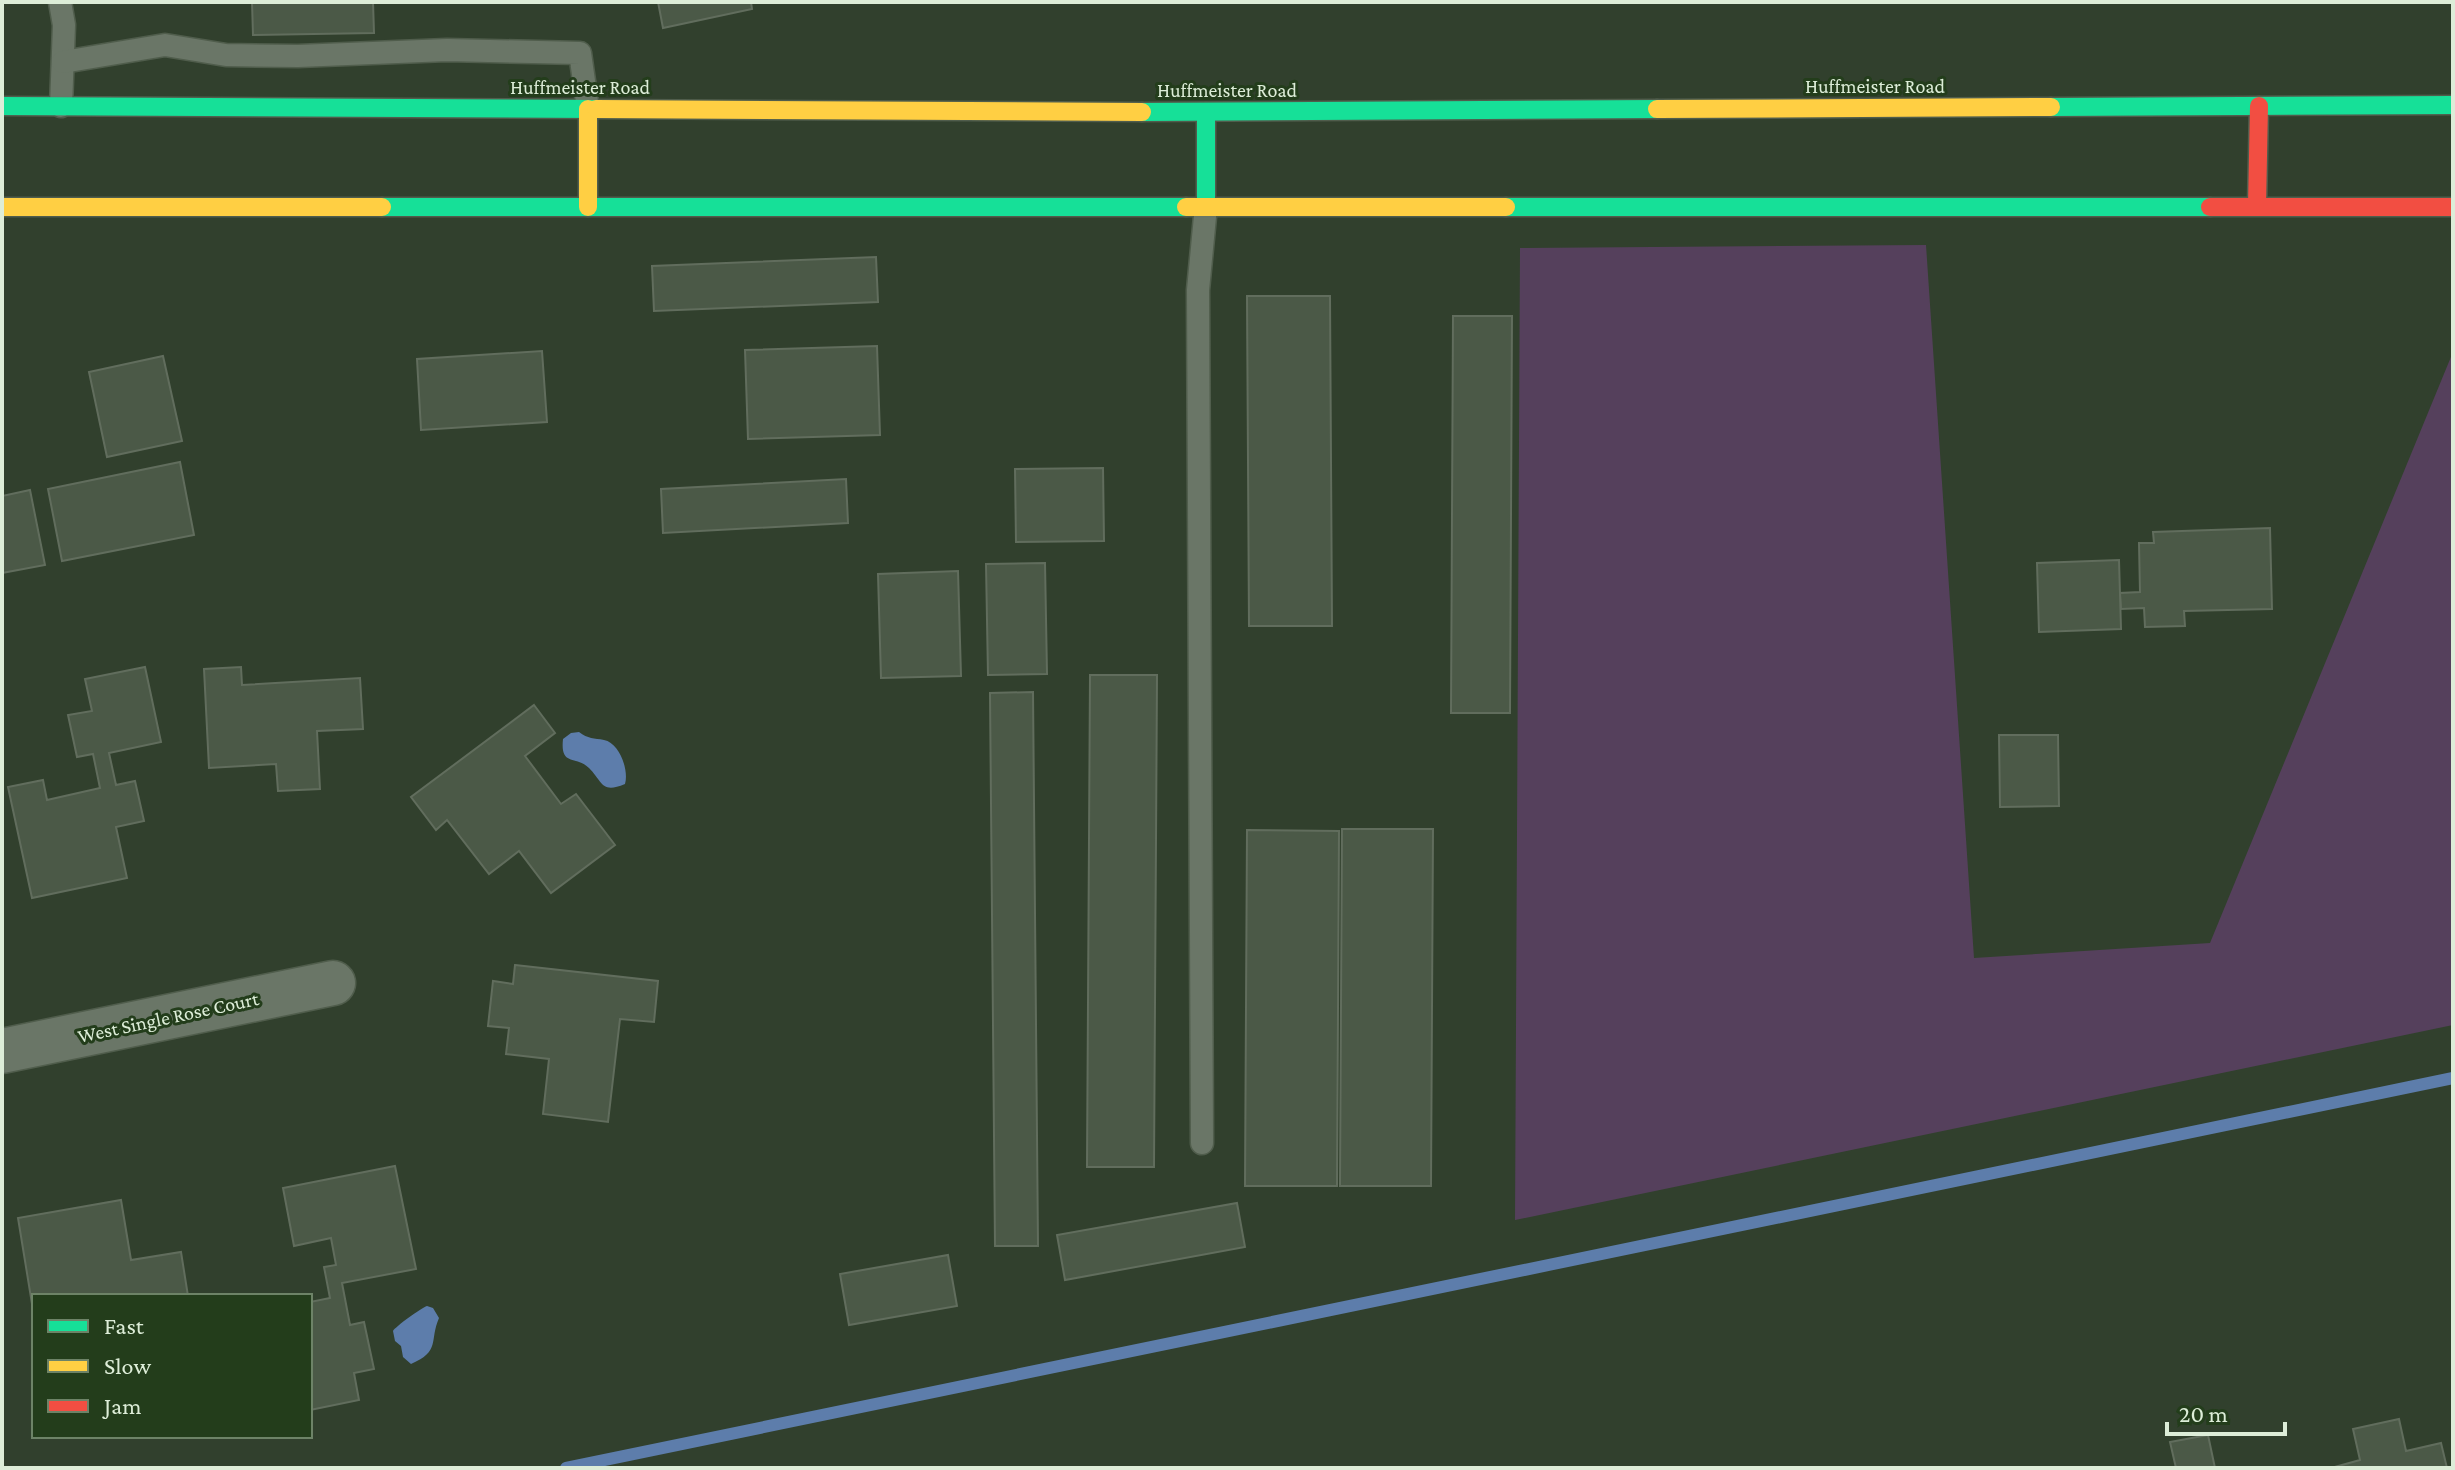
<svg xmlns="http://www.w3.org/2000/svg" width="2455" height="1470" viewBox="0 0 2455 1470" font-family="'Crimson Pro',serif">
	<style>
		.green { fill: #55405c }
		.water { fill: #5d7dab }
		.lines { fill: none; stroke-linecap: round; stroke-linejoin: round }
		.stream { stroke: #5d7dab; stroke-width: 12 }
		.building { fill: #4b5947; stroke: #616d5d; stroke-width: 2 }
		.lane-casing { stroke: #505d4c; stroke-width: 25 }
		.street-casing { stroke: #505d4c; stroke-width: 47 }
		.fast-casing { stroke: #505d4c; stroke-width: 21 }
		.slow-casing { stroke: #505d4c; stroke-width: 21 }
		.jam-casing { stroke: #505d4c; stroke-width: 21 }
		.lane { stroke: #6a7667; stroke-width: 22 }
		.street { stroke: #6a7667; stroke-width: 44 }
		.fast { stroke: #16e098; stroke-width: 18 }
		.slow { stroke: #ffcf43; stroke-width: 18 }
		.jam { stroke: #f24e42; stroke-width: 18 }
		.labels { text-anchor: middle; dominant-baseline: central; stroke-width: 6; stroke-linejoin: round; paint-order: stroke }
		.street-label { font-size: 20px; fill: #ddedd8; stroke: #233d1b }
	</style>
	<rect width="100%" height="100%" fill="#31402d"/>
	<polygon class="green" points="1926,245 1974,958 2210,943 2453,352 2453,1025 1515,1220 1520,248"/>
	<g class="water">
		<path d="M579,732C588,739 594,738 604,740C620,743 629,771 625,784C601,794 603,782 589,768C576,755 560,767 563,739L571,733Z"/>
		<path d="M427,1306L433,1308L439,1318C429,1341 441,1351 411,1364L403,1357L401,1346L395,1341L393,1331C395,1327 421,1308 427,1306Z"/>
	</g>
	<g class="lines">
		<polyline class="stream" points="566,1468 2453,1078"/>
	</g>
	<g class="building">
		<polygon points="252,2 373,2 374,33 253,35"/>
		<polygon points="658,2 751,2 752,9 663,28"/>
		<polygon points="876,257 878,302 654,311 652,266"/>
		<polygon points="1247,296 1330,296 1332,626 1249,626"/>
		<polygon points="1453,316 1512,316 1510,713 1451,713"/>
		<polygon points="877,346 880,435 748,439 745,350"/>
		<polygon points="542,351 547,422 421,430 417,359"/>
		<polygon points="163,356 182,441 107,457 89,372"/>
		<polygon points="180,462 194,535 62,561 48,489"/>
		<polygon points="1103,468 1104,541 1016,542 1015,469"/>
		<polygon points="846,479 848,523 663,533 661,489"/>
		<polygon points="30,490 45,565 2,573 2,496"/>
		<polygon points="2270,528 2272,609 2184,611 2185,626 2145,627 2144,608 2121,609 2120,593 2140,592 2139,543 2154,543 2153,532"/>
		<polygon points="2119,560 2121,629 2039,632 2037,563"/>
		<polygon points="1045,563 1047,674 988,675 986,564"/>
		<polygon points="958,571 961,676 881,678 878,574"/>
		<polygon points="145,667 161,742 109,753 116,785 135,781 144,821 116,827 127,878 32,898 8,787 43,780 47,800 100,788 93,754 77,757 68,715 92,711 85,679"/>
		<polygon points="241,667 242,685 360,678 363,729 317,731 320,789 278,791 276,764 209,768 204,669"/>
		<polygon points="1090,675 1157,675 1154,1167 1087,1167"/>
		<polygon points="1033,692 1038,1246 995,1246 990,693"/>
		<polygon points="534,705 555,733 525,756 561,804 576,794 615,845 551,893 519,851 489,874 447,820 436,830 411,797"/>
		<polygon points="1999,735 2058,735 2059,806 2000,807"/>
		<polygon points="1342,829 1433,829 1431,1186 1340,1186"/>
		<polygon points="1247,830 1339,831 1337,1186 1245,1186"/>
		<polygon points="515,965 658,981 654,1022 620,1019 608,1122 543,1114 549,1059 506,1054 509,1028 488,1026 493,981 513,984"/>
		<polygon points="395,1166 416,1269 342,1283 350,1325 364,1322 374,1369 354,1373 359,1400 310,1410 310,1302 330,1298 324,1267 336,1265 331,1238 294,1246 283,1188"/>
		<polygon points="121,1200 131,1260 181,1252 188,1296 34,1296 33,1310 18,1218"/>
		<polygon points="1237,1203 1245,1247 1065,1280 1057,1235"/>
		<polygon points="948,1255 957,1306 849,1325 840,1274"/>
		<polygon points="2399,1419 2406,1451 2441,1443 2447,1468 2331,1468 2360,1460 2353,1429"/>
		<polygon points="2208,1435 2215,1468 2176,1468 2170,1442"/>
	</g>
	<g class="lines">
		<g class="lane-casing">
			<g id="lane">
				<polyline points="60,2 64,25 61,106"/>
				<polyline points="63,62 165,45 226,55 298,56 447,50 580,53 588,109"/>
				<polyline points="1202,1143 1198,290 1206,206"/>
			</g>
		</g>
		<g class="street-casing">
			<polyline id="street" points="2,1051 333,983"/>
		</g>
		<g class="fast-casing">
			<g id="fast">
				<polyline points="2,106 596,109"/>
				<polyline points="2051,107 2453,105"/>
				<polyline points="1142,112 1657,109"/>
				<polyline points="1206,112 1206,206"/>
				<polyline points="382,207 1186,207"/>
				<polyline points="1506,207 2210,207"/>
			</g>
		</g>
		<g class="slow-casing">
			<g id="slow">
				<polyline points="588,109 588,207"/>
				<polyline points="596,109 1142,112"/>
				<polyline points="1657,109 2051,107"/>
				<polyline points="2,207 382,207"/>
				<polyline points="1186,207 1506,207"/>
			</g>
		</g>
		<g class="jam-casing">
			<g id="jam">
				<polyline points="2257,206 2259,106"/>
				<polyline points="2210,207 2453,207"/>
			</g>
		</g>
		<use href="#lane" class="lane"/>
		<use href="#street" class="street"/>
		<use href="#fast" class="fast"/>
		<use href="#slow" class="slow"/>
		<use href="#jam" class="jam"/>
	</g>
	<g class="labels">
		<g class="street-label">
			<text x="1875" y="86">Huffmeister Road</text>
			<text x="580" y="87">Huffmeister Road</text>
			<text x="1227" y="90">Huffmeister Road</text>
			<text transform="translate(168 1017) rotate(-12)">West Single Rose Court</text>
		</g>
	</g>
	<rect width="2455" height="1470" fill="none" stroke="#ddedd8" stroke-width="8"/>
	<rect x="32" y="1294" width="280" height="144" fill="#233d1b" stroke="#6d8367" stroke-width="2"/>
	<rect x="48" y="1320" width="40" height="12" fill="#16e098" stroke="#6d8367" stroke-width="2"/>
	<text x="104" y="1334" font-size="24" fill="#ddedd8">Fast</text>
	<rect x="48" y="1360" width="40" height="12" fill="#ffcf43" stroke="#6d8367" stroke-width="2"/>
	<text x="104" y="1374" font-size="24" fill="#ddedd8">Slow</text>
	<rect x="48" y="1400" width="40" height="12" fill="#f24e42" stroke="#6d8367" stroke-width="2"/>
	<text x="104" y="1414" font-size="24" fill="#ddedd8">Jam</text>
	<path d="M2167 1422v12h118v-12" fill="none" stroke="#ddedd8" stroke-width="4"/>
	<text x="2179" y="1422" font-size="24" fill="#ddedd8" stroke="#233d1b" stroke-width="6" paint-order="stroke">20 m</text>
</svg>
